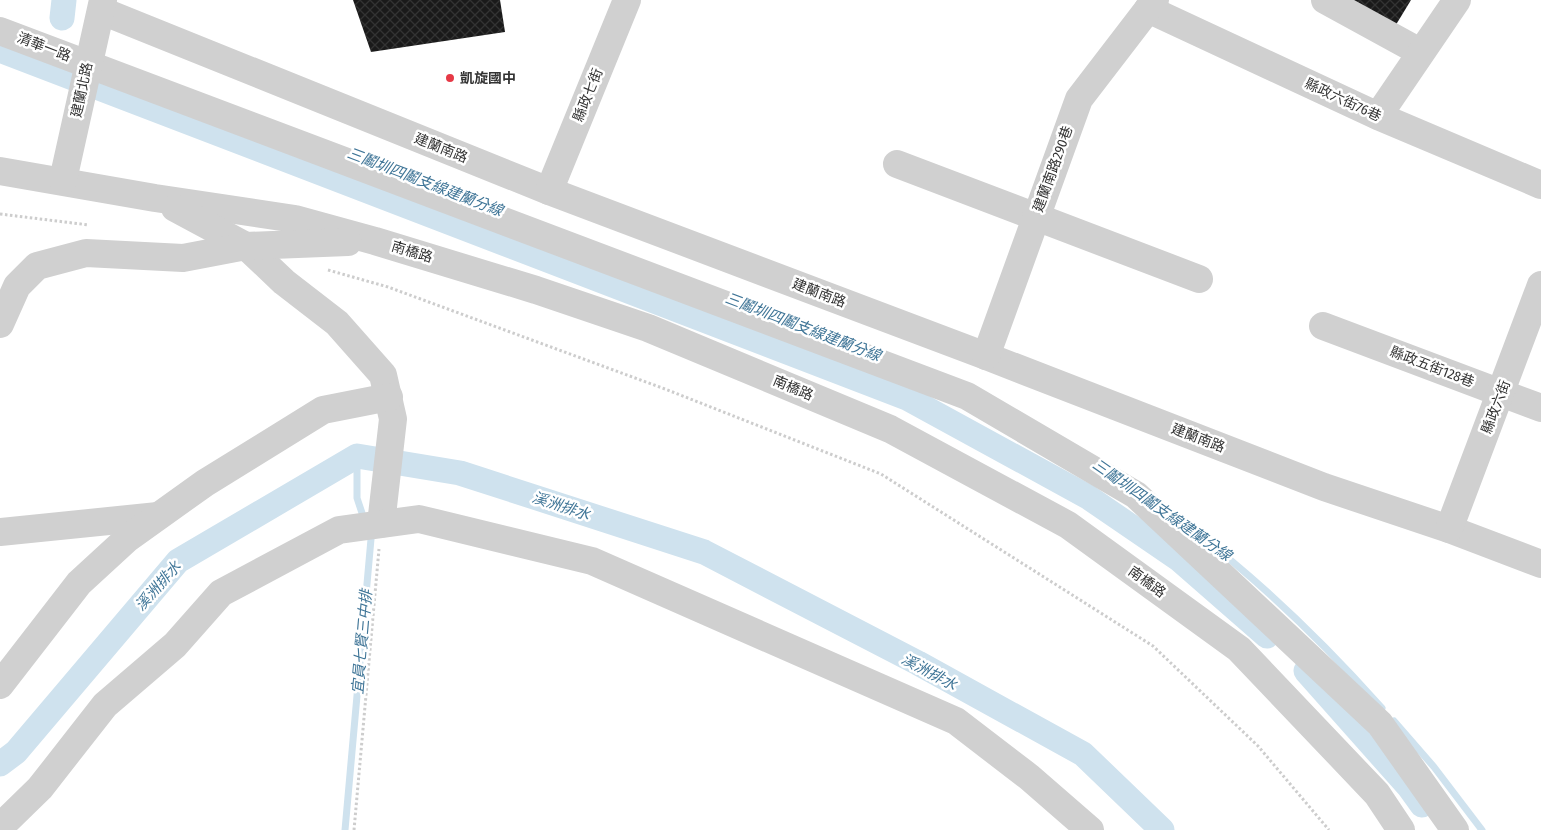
<svg xmlns="http://www.w3.org/2000/svg" width="1541" height="830" viewBox="0 0 1541 830" font-family="'Fira Sans Condensed','Noto Sans TC',sans-serif">
	<style>
		.lines { fill: none; stroke-linecap: round; stroke-linejoin: round }
		.stream { stroke: #cfe2ee; stroke-width: 7 }
		.canal { stroke: #cfe2ee; stroke-width: 25 }
		.building { fill: url(#building-cross-hatch) }
		.path { stroke: #cdcdcd; stroke-width: 3; stroke-dasharray: 2.5 2.5; stroke-linecap: butt }
		.minor { stroke: #d0d0d0; stroke-width: 28 }
		.poi-dot { fill: #e63946; stroke: #fff; stroke-width: 2 }
		.labels { text-anchor: middle; dominant-baseline: central; stroke-width: 5; stroke-linejoin: round; paint-order: stroke }
		.street-label { font-size: 14px; fill: #333; stroke: #fff }
		.poi-label { font-size: 14px; font-weight: bold; fill: #333; stroke: #fff; text-anchor: start }
		.water-label { font-size: 15px; font-style: italic; fill: #3f7597; stroke: #fff }
	</style>
	<defs>
		<pattern id="building-cross-hatch" width="8" height="8" patternUnits="userSpaceOnUse" patternTransform="scale(1.25)"><rect width="8" height="8" fill="#1a1a1a"/><path d="M0 0l8 8M0 8l8-8" fill="none" stroke="#333"/></pattern>
	</defs>
	<rect width="100%" height="100%" fill="#fff"/>
	<g class="lines">
		<g class="stream">
			<polyline points="357,456 357,498 365,522"/>
			<path d="M1189,527C1259,580 1323,642 1382,708"/>
			<polyline points="1394,721 1434,767 1482,830"/>
			<polyline points="345,830 371,539 369,532"/>
		</g>
		<g class="canal">
			<polyline points="62,18 64,0"/>
			<polyline points="0,50 907,398 1088,497 1180,560 1267,636"/>
			<polyline points="1306,671 1409,787 1422,805"/>
			<polyline points="0,764 16,752 178,561 357,456 460,473 704,552 918,663 1083,754 1162,830"/>
		</g>
	</g>
	<g class="building">
		<polygon points="353,0 500,0 505,32 371,52"/>
		<polygon points="1350,0 1411,0 1394,28"/>
	</g>
	<g class="lines">
		<g class="path">
			<polyline points="0,214 89,225"/>
			<polyline points="328,270 388,287 665,389 881,474 1153,646 1258,746 1329,830"/>
			<polyline points="354,830 379,549"/>
		</g>
		<g class="minor">
			<polyline points="1325,0 1420,52"/>
			<polyline points="1148,9 1378,116 1541,185"/>
			<polyline points="102,11 549,191 986,356 1324,487 1449,529 1541,564"/>
			<polyline points="0,31 967,396 1136,495 1380,724 1455,830"/>
			<polyline points="1378,116 1457,0"/>
			<polyline points="897,164 1199,279"/>
			<polyline points="0,171 155,198 295,219 375,241 536,290 648,328 890,429 1068,525 1239,649 1377,794 1401,830"/>
			<polyline points="63,180 103,0"/>
			<polyline points="549,191 627,0"/>
			<polyline points="175,208 246,246 284,282 337,323 383,375 393,419 381,524"/>
			<polyline points="0,324 17,286 37,266 86,253 183,258 246,246 348,242"/>
			<polyline points="1323,326 1541,408"/>
			<polyline points="986,356 1079,99 1155,0"/>
			<polyline points="1449,529 1541,285"/>
			<polyline points="0,532 158,516"/>
			<polyline points="0,685 79,583 128,538 205,483 323,410 389,397"/>
			<polyline points="0,827 40,788 105,705 175,645 221,593 339,530 419,519 592,561 956,721 1029,777 1090,830"/>
		</g>
	</g>
	<circle class="poi-dot" cx="450" cy="78" r="5"/>
	<g class="labels">
		<g class="street-label">
			<text transform="translate(44 47) rotate(21)">清華一路</text>
			<text transform="translate(82 90) rotate(-78)">建蘭北路</text>
			<text transform="translate(588 95) rotate(-68)">縣政七街</text>
			<text transform="translate(1343 100) rotate(25)">縣政六街76巷</text>
			<text transform="translate(441 148) rotate(22)">建蘭南路</text>
			<text transform="translate(1053 169) rotate(-70)">建蘭南路290巷</text>
			<text transform="translate(412 252) rotate(17)">南橋路</text>
			<text transform="translate(819 293) rotate(21)">建蘭南路</text>
			<text transform="translate(1432 367) rotate(21)">縣政五街128巷</text>
			<text transform="translate(793 388) rotate(23)">南橋路</text>
			<text transform="translate(1496 407) rotate(-69)">縣政六街</text>
			<text transform="translate(1198 438) rotate(21)">建蘭南路</text>
			<text transform="translate(1147 582) rotate(36)">南橋路</text>
		</g>
		<g class="poi-label">
			<text x="460" y="78">凱旋國中</text>
		</g>
		<g class="water-label">
			<text transform="translate(425 182) rotate(21)">三鬮圳四鬮支線建蘭分線</text>
			<text transform="translate(803 327) rotate(21)">三鬮圳四鬮支線建蘭分線</text>
			<text transform="translate(561 506) rotate(18)">溪洲排水</text>
			<text transform="translate(1162 510) rotate(35)">三鬮圳四鬮支線建蘭分線</text>
			<text transform="translate(158 586) rotate(-48)">溪洲排水</text>
			<text transform="translate(362 642) rotate(-85)">宜員七賢三中排</text>
			<text transform="translate(929 672) rotate(28)">溪洲排水</text>
		</g>
	</g>
</svg>
